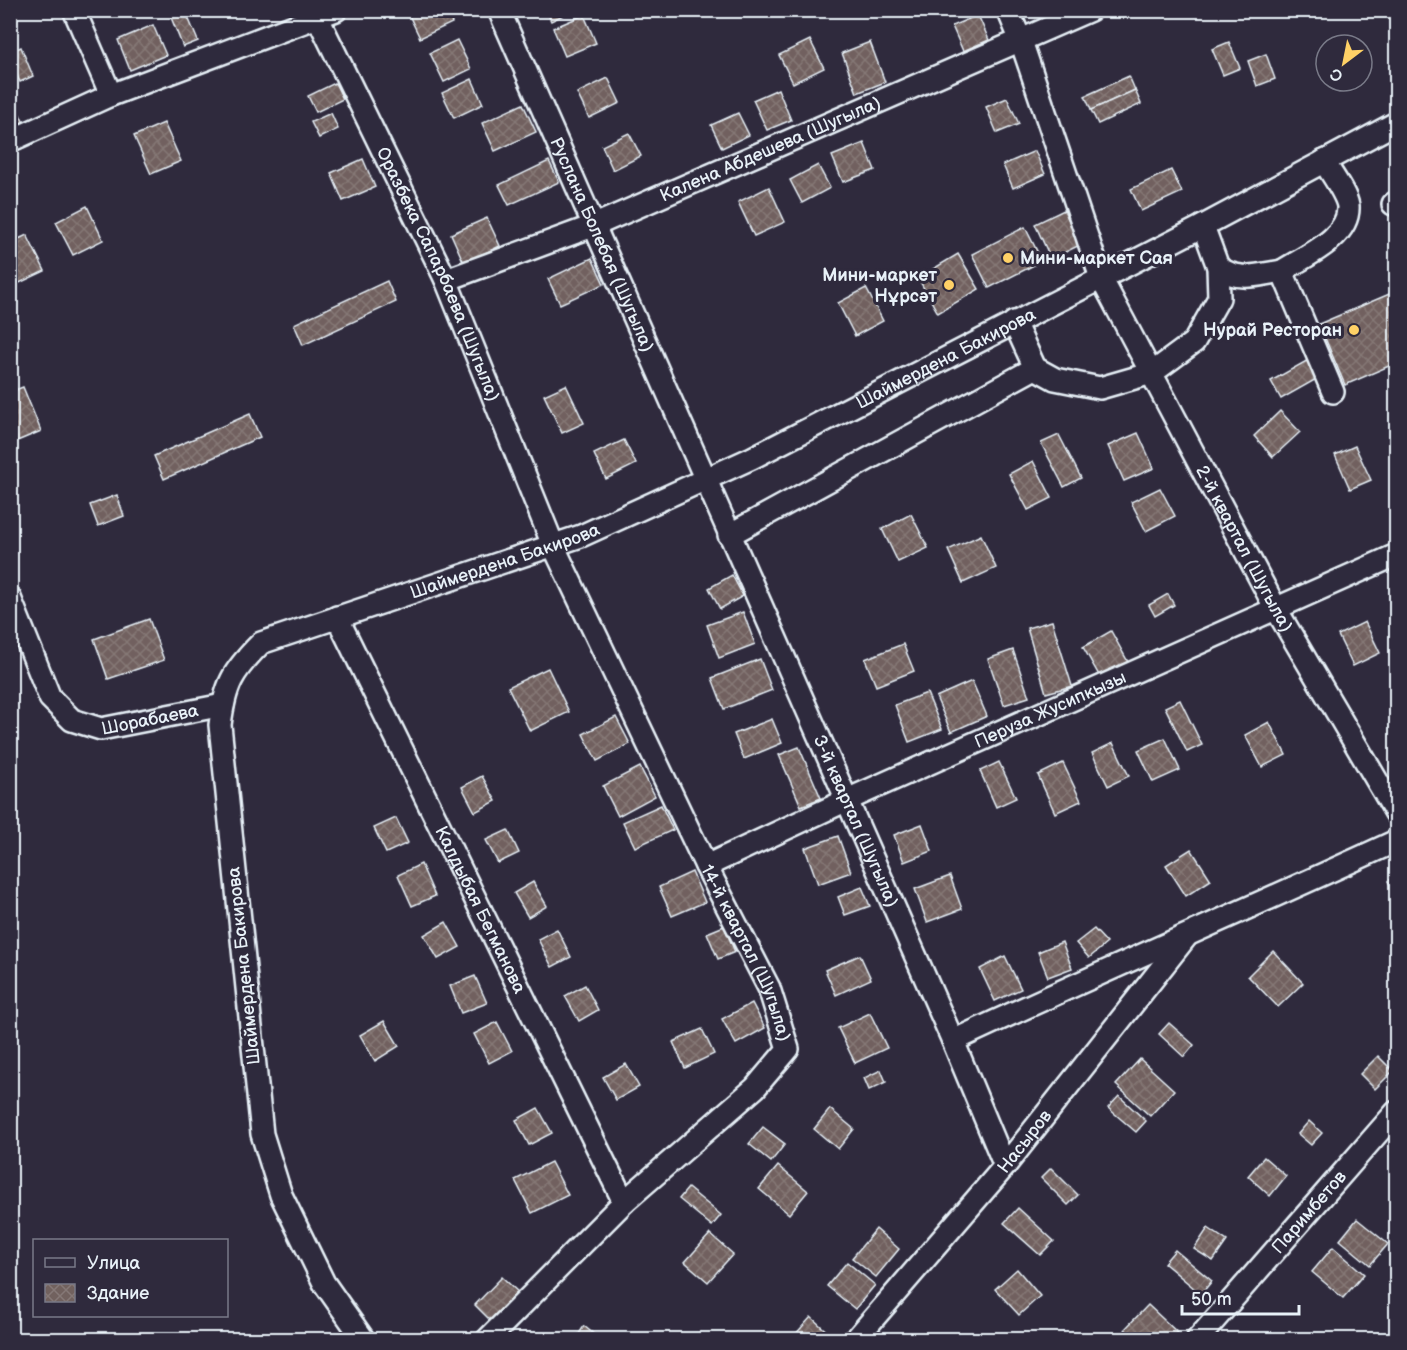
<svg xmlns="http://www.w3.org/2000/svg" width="1407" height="1350" viewBox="0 0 1407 1350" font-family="'Balsamiq Sans',sans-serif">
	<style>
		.building { fill: url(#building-cross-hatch); stroke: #e8f1f8; stroke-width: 1.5 }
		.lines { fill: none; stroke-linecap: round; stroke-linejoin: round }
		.minor-casing { stroke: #e8f1f8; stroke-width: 26 }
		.minor { stroke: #2f2a3d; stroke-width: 21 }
		.poi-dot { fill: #ffd166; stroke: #2f2a3d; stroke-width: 2 }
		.labels { text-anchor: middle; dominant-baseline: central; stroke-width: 6; stroke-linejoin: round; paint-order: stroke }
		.street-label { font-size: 18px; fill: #e8f1f8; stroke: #2f2a3d }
		.poi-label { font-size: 18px; font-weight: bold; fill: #e8f1f8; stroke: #2f2a3d; text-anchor: end }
	</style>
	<defs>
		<pattern id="building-cross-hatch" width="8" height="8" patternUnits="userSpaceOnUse" patternTransform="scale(1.5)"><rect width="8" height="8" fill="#71615e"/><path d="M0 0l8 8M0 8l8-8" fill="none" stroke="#857876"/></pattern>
	</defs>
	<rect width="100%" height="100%" fill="#2f2a3d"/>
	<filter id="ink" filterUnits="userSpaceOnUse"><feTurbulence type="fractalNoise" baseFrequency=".0167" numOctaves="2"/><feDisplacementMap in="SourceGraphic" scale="12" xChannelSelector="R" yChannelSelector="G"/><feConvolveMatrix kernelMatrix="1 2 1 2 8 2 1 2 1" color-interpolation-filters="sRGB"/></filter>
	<g filter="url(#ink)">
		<g class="building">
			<polygon points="168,10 185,10 198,41 183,47"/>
			<polygon points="446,10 452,23 420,38 407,11"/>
			<polygon points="546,10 573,10 551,21"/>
			<polygon points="584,15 596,43 565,56 553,28"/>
			<polygon points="978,15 989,40 963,51 952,26"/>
			<polygon points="153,25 166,55 130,70 118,40"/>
			<polygon points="457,40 471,69 444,82 430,53"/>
			<polygon points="810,40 824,68 793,83 779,55"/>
			<polygon points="870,42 885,82 857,93 842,53"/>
			<polygon points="1229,42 1240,68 1223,75 1212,49"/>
			<polygon points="21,47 33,76 20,82 10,61 10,52"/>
			<polygon points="1266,54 1275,79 1257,86 1248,61"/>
			<polygon points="1129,76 1135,90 1091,110 1085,96"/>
			<polygon points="608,78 620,103 589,118 577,93"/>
			<polygon points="472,79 483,104 454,118 442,93"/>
			<polygon points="335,83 343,99 316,112 308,96"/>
			<polygon points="778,89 791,120 767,130 753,100"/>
			<polygon points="1135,90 1141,104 1098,124 1091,110"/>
			<polygon points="10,94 24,123 10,129"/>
			<polygon points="1007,98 1019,124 997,133 986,107"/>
			<polygon points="523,104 536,132 495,151 482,123"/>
			<polygon points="331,113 338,129 319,138 311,122"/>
			<polygon points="738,113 749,135 722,148 711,125"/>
			<polygon points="164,123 181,161 151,174 134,136"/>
			<polygon points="629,133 641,156 613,170 602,146"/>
			<polygon points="864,143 875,170 843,182 832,156"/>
			<polygon points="1035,151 1045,174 1013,188 1003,165"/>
			<polygon points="363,159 375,187 343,201 331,173"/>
			<polygon points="549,161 559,182 509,205 499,185"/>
			<polygon points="818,165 830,188 802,203 790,180"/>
			<polygon points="1171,170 1182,192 1141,211 1131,189"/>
			<polygon points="769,187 785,222 754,236 738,202"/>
			<polygon points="87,206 103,240 73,255 56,222"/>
			<polygon points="1064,210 1080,245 1051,259 1035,224"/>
			<polygon points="487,218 500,246 464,263 451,234"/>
			<polygon points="1025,227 1042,261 989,288 972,254"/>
			<polygon points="27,235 45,271 15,285 10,275 10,243"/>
			<polygon points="958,254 979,289 938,313 918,278"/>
			<polygon points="592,258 604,284 560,304 548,279"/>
			<polygon points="387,281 396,302 303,345 294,324"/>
			<polygon points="866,288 883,321 855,336 838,303"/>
			<polygon points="1394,292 1396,298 1396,363 1345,385 1319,324"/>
			<polygon points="1310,359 1320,377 1281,399 1271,381"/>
			<polygon points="566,385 584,423 562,433 544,395"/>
			<polygon points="23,387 41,431 10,444 10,392"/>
			<polygon points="1280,411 1300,432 1273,457 1254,436"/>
			<polygon points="250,414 260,437 164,479 154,456"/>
			<polygon points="1138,433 1154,468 1124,481 1108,446"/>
			<polygon points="1059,435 1081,478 1064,487 1041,443"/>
			<polygon points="624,440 636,464 606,479 594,454"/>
			<polygon points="1355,446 1371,480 1350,489 1335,455"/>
			<polygon points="1033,461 1052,498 1028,510 1009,474"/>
			<polygon points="1160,488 1175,516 1146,531 1131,502"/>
			<polygon points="117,495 124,516 98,526 90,505"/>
			<polygon points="911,514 928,548 898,562 882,529"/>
			<polygon points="981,535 996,568 963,583 948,550"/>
			<polygon points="732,575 743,596 720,609 709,588"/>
			<polygon points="1168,594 1174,605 1155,616 1149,605"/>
			<polygon points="743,612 755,644 719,658 707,625"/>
			<polygon points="149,619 164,660 108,679 94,639"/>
			<polygon points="1052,621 1072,686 1046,693 1027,628"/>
			<polygon points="1365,622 1380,653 1353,666 1338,635"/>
			<polygon points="1111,631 1128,662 1100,677 1083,647"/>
			<polygon points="903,644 914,671 876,686 865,659"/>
			<polygon points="1013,650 1029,697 1004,705 988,659"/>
			<polygon points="760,659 772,690 724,709 712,678"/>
			<polygon points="548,668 569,712 530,731 508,687"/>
			<polygon points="972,681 987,716 951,732 936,697"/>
			<polygon points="927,693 942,729 909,742 895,705"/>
			<polygon points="1180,700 1202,745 1187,752 1165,707"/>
			<polygon points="616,717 630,744 597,761 583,734"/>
			<polygon points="772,719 782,743 744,759 734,734"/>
			<polygon points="1269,722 1286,755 1262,767 1245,735"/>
			<polygon points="1165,738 1180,770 1153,782 1138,750"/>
			<polygon points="1113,743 1129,776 1108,786 1092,753"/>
			<polygon points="799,747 821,798 801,806 779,755"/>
			<polygon points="999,762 1016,798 996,807 980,771"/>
			<polygon points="1063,763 1081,801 1055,813 1038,775"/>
			<polygon points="640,767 655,796 618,816 603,786"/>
			<polygon points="482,776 496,801 475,812 462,787"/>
			<polygon points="661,805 673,830 635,847 623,822"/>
			<polygon points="396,818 408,843 386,853 374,828"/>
			<polygon points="922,824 932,851 904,862 894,835"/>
			<polygon points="508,830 519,853 498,863 486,840"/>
			<polygon points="838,836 851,872 818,884 805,848"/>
			<polygon points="1191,849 1211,880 1186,896 1166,865"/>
			<polygon points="421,864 435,896 412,906 398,875"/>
			<polygon points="692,872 705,902 672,916 659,887"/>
			<polygon points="950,876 962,909 927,922 915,889"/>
			<polygon points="1396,876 1396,895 1388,881"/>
			<polygon points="533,882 547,906 528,917 514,893"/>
			<polygon points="862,887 870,906 845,915 838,897"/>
			<polygon points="446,922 460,947 438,959 424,935"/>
			<polygon points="724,926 735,952 718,959 707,933"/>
			<polygon points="557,929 571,957 552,967 538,939"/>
			<polygon points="1094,929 1107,943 1089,958 1076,943"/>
			<polygon points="1062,942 1072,968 1048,977 1038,952"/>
			<polygon points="1273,951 1303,983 1278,1007 1248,976"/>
			<polygon points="860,955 871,979 836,995 825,970"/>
			<polygon points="1005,956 1021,989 995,1001 980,969"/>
			<polygon points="475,976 487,1003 461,1013 450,986"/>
			<polygon points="585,985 598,1010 579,1021 565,996"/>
			<polygon points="752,1003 765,1028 736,1044 722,1019"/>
			<polygon points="870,1013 887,1048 855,1063 838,1028"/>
			<polygon points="384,1021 399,1046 375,1061 360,1035"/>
			<polygon points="497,1022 512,1051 489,1063 474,1034"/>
			<polygon points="1169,1023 1194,1045 1184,1057 1159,1034"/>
			<polygon points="702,1029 714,1054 685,1068 673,1042"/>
			<polygon points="1378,1056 1393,1071 1375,1089 1360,1074"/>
			<polygon points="1140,1059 1174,1090 1150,1116 1116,1085"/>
			<polygon points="626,1064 639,1087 616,1100 603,1077"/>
			<polygon points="881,1070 886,1082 869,1090 864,1078"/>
			<polygon points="1119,1096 1146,1121 1136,1132 1108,1108"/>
			<polygon points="538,1108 552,1133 529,1145 516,1120"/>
			<polygon points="830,1109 854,1129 838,1149 814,1129"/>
			<polygon points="1309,1121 1322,1133 1311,1145 1298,1134"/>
			<polygon points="763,1127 785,1144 771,1162 749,1144"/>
			<polygon points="1264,1157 1286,1176 1270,1196 1248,1176"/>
			<polygon points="551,1162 568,1195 532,1213 515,1180"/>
			<polygon points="778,1166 808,1191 789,1214 759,1189"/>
			<polygon points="1051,1168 1078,1195 1068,1205 1041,1178"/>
			<polygon points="688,1188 721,1215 712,1226 679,1199"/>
			<polygon points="1018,1208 1054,1241 1040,1255 1004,1223"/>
			<polygon points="1357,1219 1388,1244 1370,1265 1340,1240"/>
			<polygon points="1208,1228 1227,1241 1213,1261 1194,1249"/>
			<polygon points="876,1229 899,1249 876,1277 852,1258"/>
			<polygon points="710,1234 733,1254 708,1282 685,1262"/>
			<polygon points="1333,1247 1364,1274 1343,1298 1312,1272"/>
			<polygon points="1175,1250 1212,1281 1201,1294 1164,1263"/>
			<polygon points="847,1262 875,1285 855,1309 827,1286"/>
			<polygon points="1017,1269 1040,1296 1019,1315 995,1289"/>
			<polygon points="502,1277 520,1294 492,1322 475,1305"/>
			<polygon points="1148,1305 1178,1333 1173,1340 1136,1340 1125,1329"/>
			<polygon points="811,1317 834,1338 833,1340 792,1338"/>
			<polygon points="584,1326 601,1340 575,1340"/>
			<polygon points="976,1333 983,1340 971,1340"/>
		</g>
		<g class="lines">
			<g class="minor-casing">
				<g id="minor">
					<polyline points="74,10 111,95"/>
					<path id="s1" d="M314,10L446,280L553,545L706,866L769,988L788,1049L755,1088L624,1202L487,1340"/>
					<path id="s2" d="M499,10L953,1041L1005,1166"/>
					<path id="s3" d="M1008,10L1021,41L1101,278L1276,609L1396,813"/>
					<polyline points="10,141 111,95 336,10"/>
					<path d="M1324,161C1331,174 1346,193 1348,206C1350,238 1305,256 1282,271L1333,392"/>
					<polyline points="1393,204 1396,202"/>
					<path d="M1218,267C1238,282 1258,275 1282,271"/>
					<path id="s4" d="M446,280L593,226L1090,10"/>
					<polyline points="1014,322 1035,368 1055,379 1100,388 1152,373 1194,342 1219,298 1218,267 1203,226"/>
					<polyline points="729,535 1035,368"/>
					<path id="s5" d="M10,598L50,698L72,720L101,729L223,705"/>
					<path id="s6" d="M337,617L624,1202"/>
					<path id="s7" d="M706,866L847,800L1396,555"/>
					<path d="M953,1041C1100,972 1249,909 1396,841"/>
					<path id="s8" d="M364,1340L324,1283L281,1195L262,1134L220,725C225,685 232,672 261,643L581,536L752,458L1203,226L1396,123"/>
					<path id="s9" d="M855,1340L1005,1166L1186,937"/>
					<path id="s10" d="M1197,1340L1396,1112"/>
				</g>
			</g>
			<use href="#minor" class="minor"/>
		</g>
	</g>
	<g class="poi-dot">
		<circle cx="1008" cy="258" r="6"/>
		<circle cx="949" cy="285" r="6"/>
		<circle cx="1354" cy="330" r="6"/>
	</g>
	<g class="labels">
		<g class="street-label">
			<text stroke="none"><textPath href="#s4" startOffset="350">Калена Абдешева (Шугыла)</textPath></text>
			<text stroke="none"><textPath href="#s2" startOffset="256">Руслана Болебая (Шугыла)</textPath></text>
			<text stroke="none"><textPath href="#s1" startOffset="292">Оразбека Сапарбаева (Шугыла)</textPath></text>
			<text stroke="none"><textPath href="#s8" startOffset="1480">Шаймердена Бакирова</textPath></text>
			<text stroke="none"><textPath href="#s3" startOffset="590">2-й квартал (Шугыла)</textPath></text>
			<text stroke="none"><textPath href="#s8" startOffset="994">Шаймердена Бакирова</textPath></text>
			<text stroke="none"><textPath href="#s7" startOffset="378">Перуза Жусипкызы</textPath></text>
			<text stroke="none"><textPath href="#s5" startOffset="219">Шорабаева</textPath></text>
			<text stroke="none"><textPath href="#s2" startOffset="886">3-й квартал (Шугыла)</textPath></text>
			<text stroke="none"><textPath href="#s6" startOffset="326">Калдыбая Бегманова</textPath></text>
			<text stroke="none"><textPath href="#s1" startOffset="1038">14-й квартал (Шугыла)</textPath></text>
			<text transform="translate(244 966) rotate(-96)">Шаймердена Бакирова</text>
			<text stroke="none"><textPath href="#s9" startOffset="261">Насыров</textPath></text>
			<text stroke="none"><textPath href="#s10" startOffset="170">Паримбетов</textPath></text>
		</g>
		<g class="poi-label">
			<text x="1020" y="258" text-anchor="start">Мини-маркет Сая</text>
			<text x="937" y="275">Мини-маркет<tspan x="937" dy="21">Нұрсәт</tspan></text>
			<text x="1342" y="330">Нурай Ресторан</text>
		</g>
	</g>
	<rect width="1407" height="1350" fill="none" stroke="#2f2a3d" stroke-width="36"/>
	<rect x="18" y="18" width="1371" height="1314" fill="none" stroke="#e8f1f8" stroke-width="2" filter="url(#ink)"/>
	<rect x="33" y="1239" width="195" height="78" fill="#2f2a3d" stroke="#797a88" stroke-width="1.5"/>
	<rect x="45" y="1258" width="30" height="9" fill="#2f2a3d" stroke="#797a88" stroke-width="1.5"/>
	<text x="87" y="1269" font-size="18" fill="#e8f1f8">Улица</text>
	<rect x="45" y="1284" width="30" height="18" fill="url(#building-cross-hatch)" stroke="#797a88" stroke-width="1.5"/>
	<text x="87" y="1299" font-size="18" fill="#e8f1f8">Здание</text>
	<g transform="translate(1344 63) rotate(212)"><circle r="28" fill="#2f2a3d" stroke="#797a88" stroke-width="1.5"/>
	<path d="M0-4.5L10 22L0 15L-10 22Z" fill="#ffd166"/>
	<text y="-9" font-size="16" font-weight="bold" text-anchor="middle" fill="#e8f1f8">С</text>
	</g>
	<path d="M1182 1305v9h117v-9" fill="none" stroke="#e8f1f8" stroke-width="3"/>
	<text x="1191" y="1305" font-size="18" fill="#e8f1f8" stroke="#2f2a3d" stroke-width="4.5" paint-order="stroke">50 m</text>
</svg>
